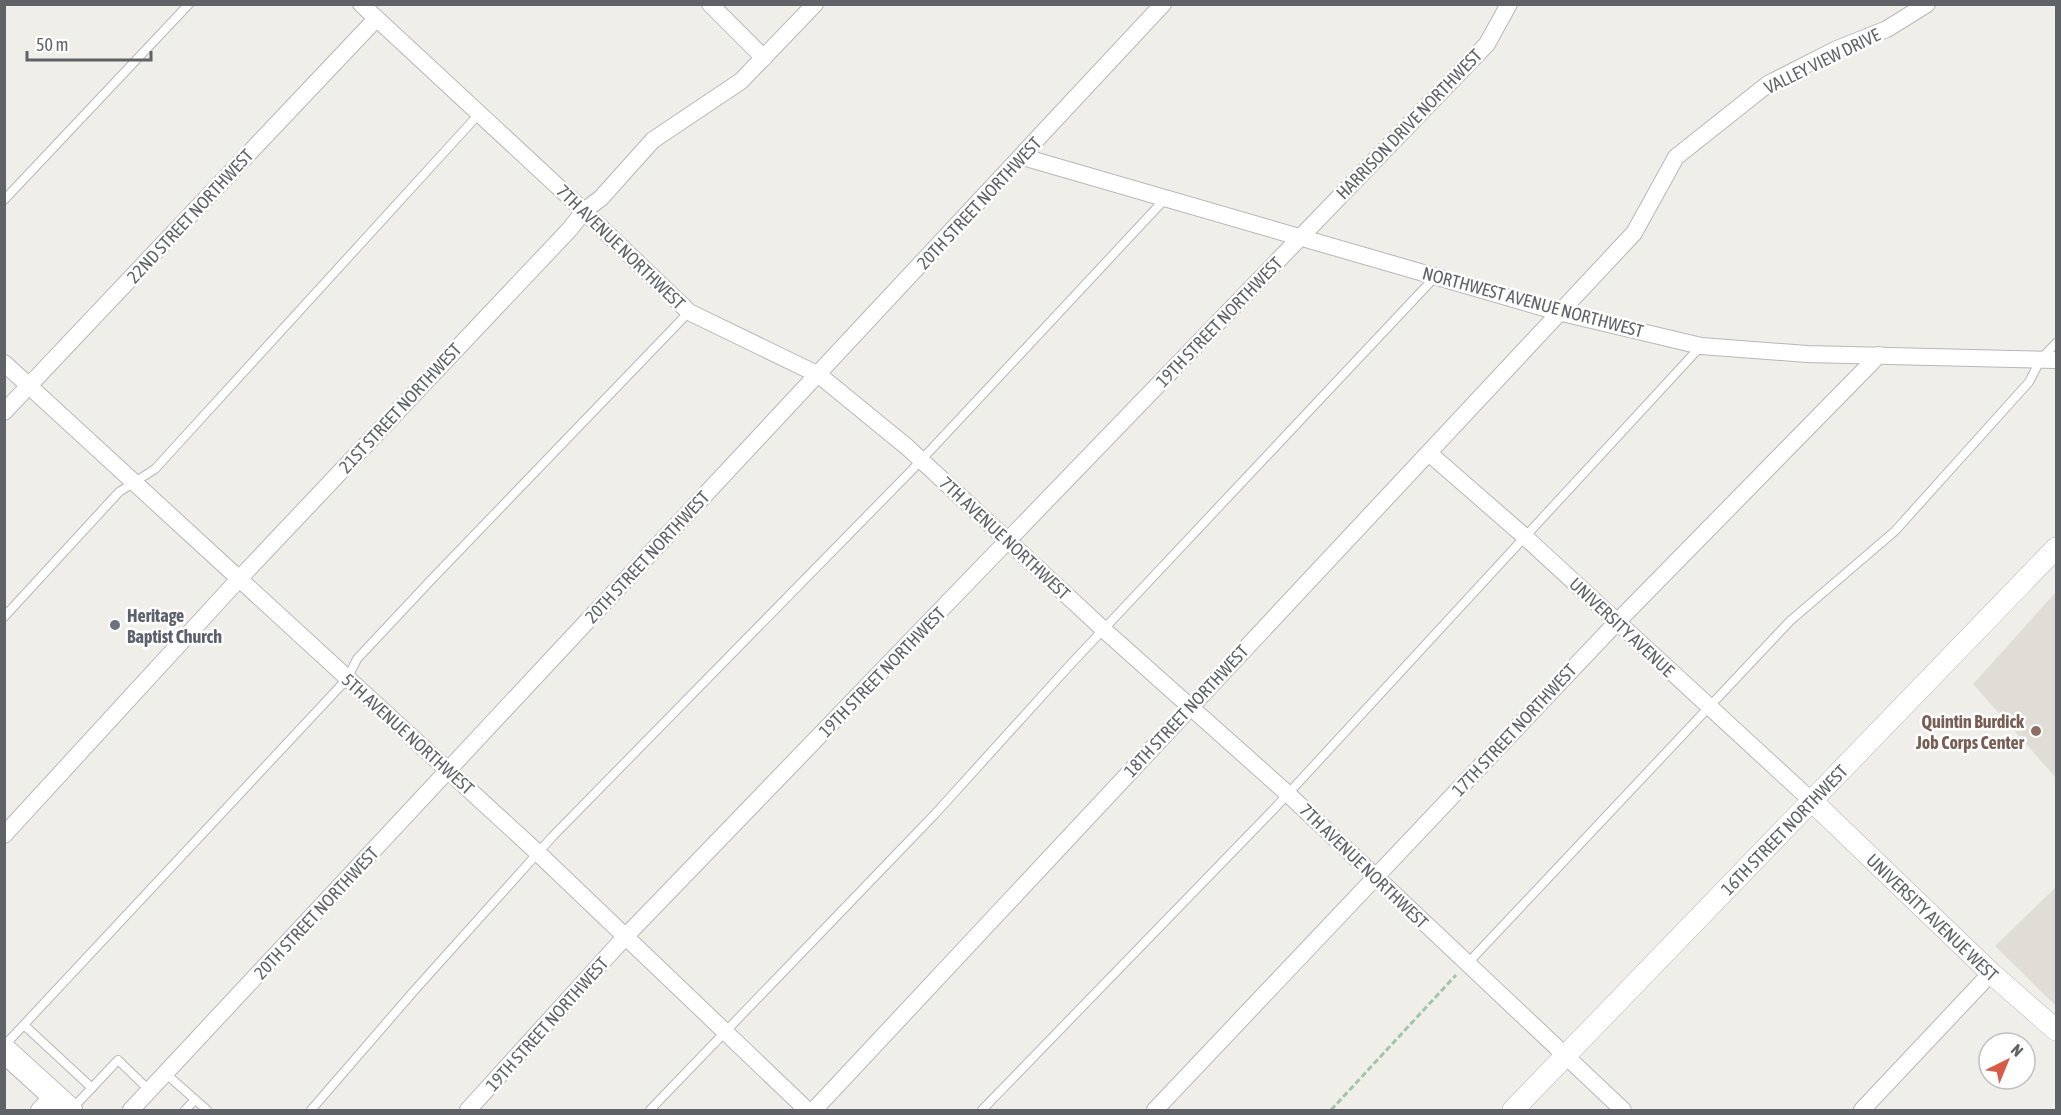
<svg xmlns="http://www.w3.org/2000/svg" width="2061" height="1115" viewBox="0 0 2061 1115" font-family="'Asap Condensed',sans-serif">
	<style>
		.education { fill: #dfddd6 }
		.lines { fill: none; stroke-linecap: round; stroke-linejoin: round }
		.service-casing { stroke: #b5b7bb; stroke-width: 10 }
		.minor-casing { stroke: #b5b7bb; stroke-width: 18 }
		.tertiary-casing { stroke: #b5b7bb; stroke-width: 22 }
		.secondary-casing { stroke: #b4b6ba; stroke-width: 26 }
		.path { stroke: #a2c4ad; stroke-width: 3; stroke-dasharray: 6 3; stroke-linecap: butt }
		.service { stroke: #fff; stroke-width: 8 }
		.minor { stroke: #fff; stroke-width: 16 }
		.tertiary { stroke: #fff; stroke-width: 21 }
		.secondary { stroke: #fff; stroke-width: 24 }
		.worship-dot { fill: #6b7280; stroke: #fff; stroke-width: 2 }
		.education-dot { fill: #8d6e63; stroke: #fff; stroke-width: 2 }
		.labels { text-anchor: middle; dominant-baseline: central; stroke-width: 5; stroke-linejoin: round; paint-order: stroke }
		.street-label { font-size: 18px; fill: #5f6266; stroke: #fff }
		.worship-label { font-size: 18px; font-weight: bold; fill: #5b616d; stroke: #fff; text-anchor: start }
		.education-label { font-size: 18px; font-weight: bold; fill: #785e54; stroke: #fff; text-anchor: end }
	</style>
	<rect width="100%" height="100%" fill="#efeee8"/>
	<g class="education">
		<polygon points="2056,592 2056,778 1973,684"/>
		<polygon points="2056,887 2056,1006 1995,946"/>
	</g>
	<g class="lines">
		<g class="service-casing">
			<g id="service">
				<polyline points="4,200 189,4"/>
				<polyline points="4,617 119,492 155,469 479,114"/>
				<polyline points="1467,964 1790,621 1895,531 2029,382 2041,359 2056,343"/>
				<polyline points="24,1025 92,1088"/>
				<polyline points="4,1046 347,679 357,659 431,580 689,312"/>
				<polyline points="165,1073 207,1110"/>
				<polyline points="71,1110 118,1060 149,1090"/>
				<polyline points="185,1110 195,1100"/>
				<polyline points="311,1110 413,992 553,836 911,471 1165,199"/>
				<polyline points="650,1110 935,814 1070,665 1435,277"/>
				<polyline points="982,1110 1273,810 1701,346"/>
			</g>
		</g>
		<g class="minor-casing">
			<g id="minor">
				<polyline points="361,4 568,196 689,312 819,375 907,447 1103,629 1288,794 1623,1110"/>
				<polyline points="710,4 764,58"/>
				<polyline points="1023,157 1558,312 1701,346 1807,354 2056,360"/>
				<polyline points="4,363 538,853 807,1110"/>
				<polyline points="4,412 376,19"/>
				<polyline points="1430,454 1524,536 1813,802"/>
				<polyline points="4,835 239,579 569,230 584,211 601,198 653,140 741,81 815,4"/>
				<polyline points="39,1110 54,1095"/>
				<polyline points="131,1110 1163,4"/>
				<polyline points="468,1110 625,937 1487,44 1509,4"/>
				<polyline points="814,1110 1634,233 1676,157 1768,84 1837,49 1887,29 1927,4"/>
				<polyline points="1155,1110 1617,622 1879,355"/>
				<polyline points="1862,1110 1991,973"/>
			</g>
		</g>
		<g class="tertiary-casing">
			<g id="tertiary">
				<path id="s1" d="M1813,802L1991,973L2056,1030"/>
				<path id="s2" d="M1513,1110L2056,548"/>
			</g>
		</g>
		<g class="secondary-casing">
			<polyline id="secondary" points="4,1050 70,1110"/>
		</g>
		<polyline class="path" points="1331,1110 1456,975"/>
		<use href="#service" class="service"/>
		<use href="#minor" class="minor"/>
		<use href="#tertiary" class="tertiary"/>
		<use href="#secondary" class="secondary"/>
	</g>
	<circle class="worship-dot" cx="115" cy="625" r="6"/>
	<circle class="education-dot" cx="2036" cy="731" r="6"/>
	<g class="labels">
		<g class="street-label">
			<text transform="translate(1822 61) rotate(-26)">VALLEY VIEW DRIVE</text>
			<text transform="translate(1409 124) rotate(-46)">HARRISON DRIVE NORTHWEST</text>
			<text transform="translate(979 203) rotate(-47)">20TH STREET NORTHWEST</text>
			<text transform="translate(190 216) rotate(-47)">22ND STREET NORTHWEST</text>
			<text transform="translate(621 247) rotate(44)">7TH AVENUE NORTHWEST</text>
			<text transform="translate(1533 302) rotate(15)">NORTHWEST AVENUE NORTHWEST</text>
			<text transform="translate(1219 322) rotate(-46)">19TH STREET NORTHWEST</text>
			<text transform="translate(400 408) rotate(-47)">21ST STREET NORTHWEST</text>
			<text transform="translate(1005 538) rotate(43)">7TH AVENUE NORTHWEST</text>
			<text transform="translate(647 557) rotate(-47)">20TH STREET NORTHWEST</text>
			<text transform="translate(1622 627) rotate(43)">UNIVERSITY AVENUE</text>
			<text transform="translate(882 672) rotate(-46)">19TH STREET NORTHWEST</text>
			<text transform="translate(1186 711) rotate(-47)">18TH STREET NORTHWEST</text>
			<text transform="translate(1514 730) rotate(-47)">17TH STREET NORTHWEST</text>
			<text transform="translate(408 734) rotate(42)">5TH AVENUE NORTHWEST</text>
			<text stroke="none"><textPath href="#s2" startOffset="390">16TH STREET NORTHWEST</textPath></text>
			<text transform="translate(1364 866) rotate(44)">7TH AVENUE NORTHWEST</text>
			<text transform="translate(316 913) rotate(-47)">20TH STREET NORTHWEST</text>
			<text stroke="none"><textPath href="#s1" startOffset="166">UNIVERSITY AVENUE WEST</textPath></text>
			<text transform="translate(547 1024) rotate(-48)">19TH STREET NORTHWEST</text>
		</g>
		<g class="worship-label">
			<text x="127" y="615">Heritage<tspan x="127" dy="21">Baptist Church</tspan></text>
		</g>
		<g class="education-label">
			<text x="2024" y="721">Quintin Burdick<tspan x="2024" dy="21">Job Corps Center</tspan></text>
		</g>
	</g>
	<rect width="2061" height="1115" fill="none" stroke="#5f6266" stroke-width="12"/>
	<g transform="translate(2007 1061) rotate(43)"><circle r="28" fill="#ffffff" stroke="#bfc0c2" stroke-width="1.5"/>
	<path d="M0-4.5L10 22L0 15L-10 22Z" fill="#d65c48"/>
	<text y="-9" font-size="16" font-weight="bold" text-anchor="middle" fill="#5f6266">N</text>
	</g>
	<path d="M27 51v9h124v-9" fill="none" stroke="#5f6266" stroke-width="3"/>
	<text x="36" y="51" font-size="18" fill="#5f6266" stroke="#ffffff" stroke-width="4.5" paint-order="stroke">50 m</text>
</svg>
